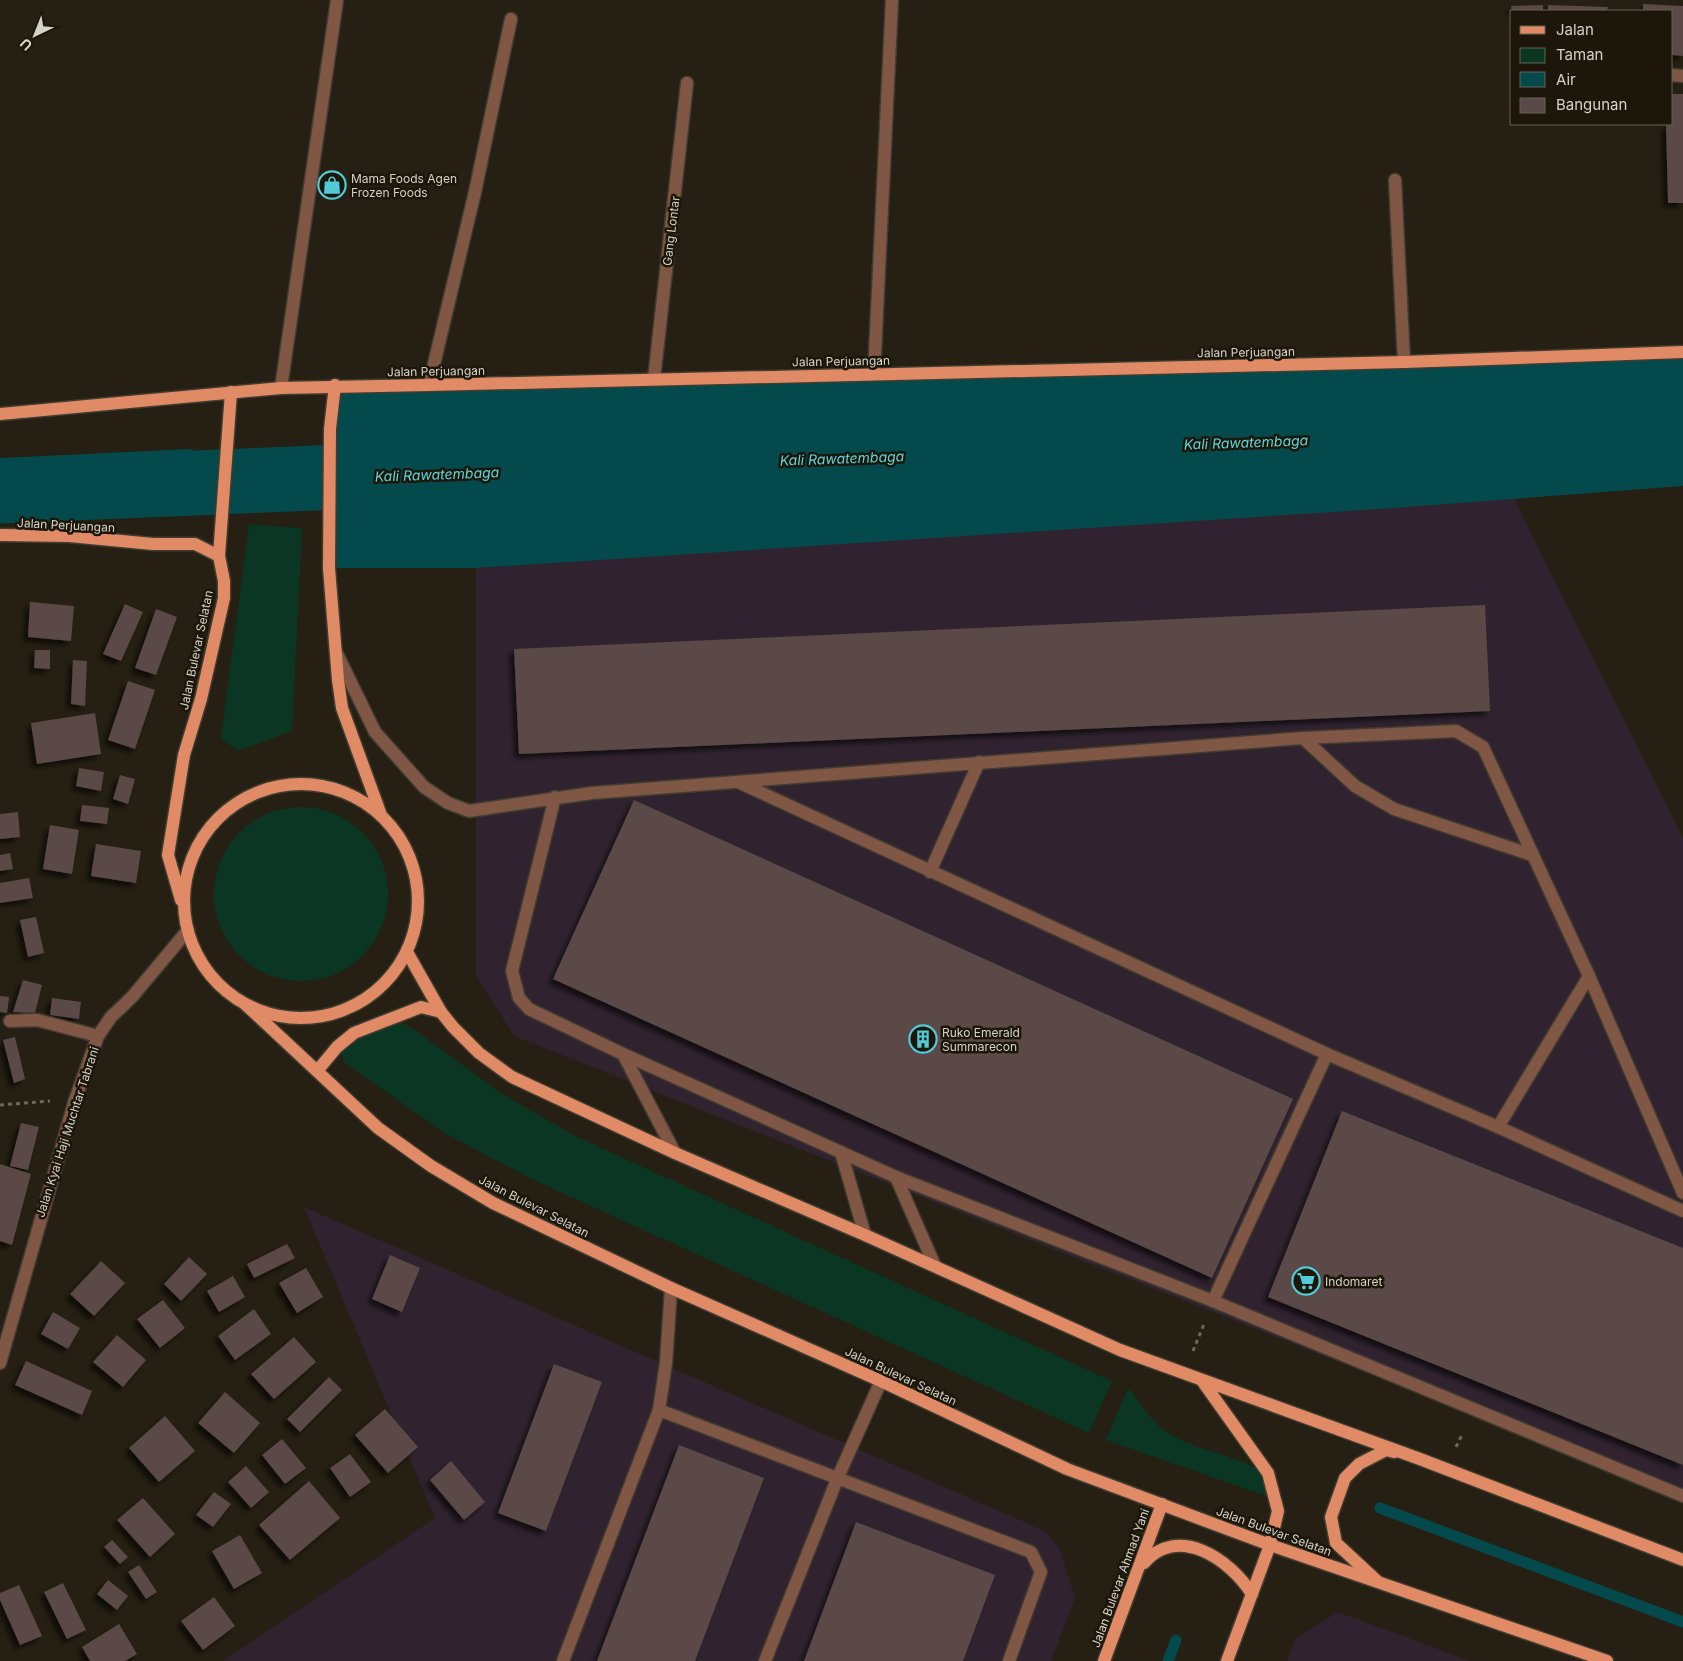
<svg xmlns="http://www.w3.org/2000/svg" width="1683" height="1661" viewBox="0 0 1683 1661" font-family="Inter,sans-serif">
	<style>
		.commercial { fill: #30232f }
		.green { fill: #0a3623 }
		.water { fill: #044a4d }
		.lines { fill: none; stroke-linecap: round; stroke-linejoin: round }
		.stream { stroke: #044a4d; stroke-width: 11 }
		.river { stroke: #044a4d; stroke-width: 65 }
		.building { fill: #5a4946; filter: url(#shadow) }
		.minor-casing { stroke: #413c30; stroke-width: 15 }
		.major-casing { stroke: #413c30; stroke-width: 15 }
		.path { stroke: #6c685c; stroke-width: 3; stroke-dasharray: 4 4; stroke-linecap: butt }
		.minor { stroke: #805645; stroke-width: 12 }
		.major { stroke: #e08a66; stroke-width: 12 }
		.labels { text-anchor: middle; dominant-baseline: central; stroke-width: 5; stroke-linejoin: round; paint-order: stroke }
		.poi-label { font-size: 12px; fill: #d5d2c9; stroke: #1c170a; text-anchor: start }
		.street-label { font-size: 12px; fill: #d5d2c9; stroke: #1c170a }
		.water-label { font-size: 14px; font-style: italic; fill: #5ed6dc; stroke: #1c170a }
	</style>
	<defs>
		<filter id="shadow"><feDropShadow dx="-4.5" dy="4.5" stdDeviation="2.5" flood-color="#0009"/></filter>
	</defs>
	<rect width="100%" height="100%" fill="#252013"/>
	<g class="commercial">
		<polygon points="1514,498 1683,839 1683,1498 514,1036 476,975 476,568"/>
		<polygon points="304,1207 1045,1531 1060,1550 1075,1598 1051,1661 223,1661 435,1518"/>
		<polygon points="1338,1612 1470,1661 1287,1661 1295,1639"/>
	</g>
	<g class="green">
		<polygon points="249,524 302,528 292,731 238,751 221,739"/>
		<circle cx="301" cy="894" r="87"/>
		<polygon points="396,1020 412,1028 501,1093 577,1137 1112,1381 1089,1433 536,1181 446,1134 345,1063 341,1052 346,1044"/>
		<path d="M1128,1388C1142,1404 1152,1424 1170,1434C1198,1451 1233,1454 1261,1471L1269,1493L1266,1496L1106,1440Z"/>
	</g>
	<g class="water">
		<polygon points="1683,352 1683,486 1379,509 476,568 329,568 335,385"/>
		<polygon points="192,449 193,510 0,510 0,458"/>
	</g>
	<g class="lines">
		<g class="stream">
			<polyline points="1380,1508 1683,1622"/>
			<polyline points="1168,1661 1176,1640"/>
		</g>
		<polyline class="river" points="0,491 412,474"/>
	</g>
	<g class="building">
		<polygon points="1643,4 1683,6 1683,56 1672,55 1672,11 1643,11"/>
		<polygon points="1543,5 1543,11 1512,11 1511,6"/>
		<polygon points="1548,5 1608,7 1607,11 1548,11"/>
		<polygon points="1672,94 1683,94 1683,203 1668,203 1666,124 1672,124"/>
		<polygon points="30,602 74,606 71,641 28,637"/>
		<polygon points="125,604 143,612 121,661 103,654"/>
		<polygon points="1485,605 1490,711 519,754 514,649"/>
		<polygon points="156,609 177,617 156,675 135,668"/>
		<polygon points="35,650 50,650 50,669 34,668"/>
		<polygon points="73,660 87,661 85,706 71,704"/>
		<polygon points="128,681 155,690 135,749 108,740"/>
		<polygon points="95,713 101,754 37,764 31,723"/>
		<polygon points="79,768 104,772 101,791 76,786"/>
		<polygon points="120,775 135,779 128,804 113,799"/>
		<polygon points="634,800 1293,1099 1212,1278 553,979"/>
		<polygon points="82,805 109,808 107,824 80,821"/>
		<polygon points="18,812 20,837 0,839 0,814"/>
		<polygon points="50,825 79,830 72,874 43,869"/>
		<polygon points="96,844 141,851 136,883 91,876"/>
		<polygon points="10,853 13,869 0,871 0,855"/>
		<polygon points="29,878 33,898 0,903 0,883"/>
		<polygon points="36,917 44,953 28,957 20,920"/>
		<polygon points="23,980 42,985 35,1013 13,1012"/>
		<polygon points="0,996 9,997 7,1013 0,1012"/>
		<polygon points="52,998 81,1002 79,1019 50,1015"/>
		<polygon points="15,1037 25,1079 14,1083 3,1040"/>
		<polygon points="1342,1111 1683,1248 1683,1465 1268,1297"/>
		<polygon points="21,1123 39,1127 28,1170 10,1166"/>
		<polygon points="0,1164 31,1174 12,1245 0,1241"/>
		<polygon points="287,1244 295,1258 254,1278 247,1264"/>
		<polygon points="390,1255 420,1268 402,1312 372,1299"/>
		<polygon points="189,1257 207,1274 181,1301 164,1284"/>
		<polygon points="101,1261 125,1283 94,1316 70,1294"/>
		<polygon points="306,1268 323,1297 297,1313 279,1283"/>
		<polygon points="233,1276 245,1297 219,1312 207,1291"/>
		<polygon points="163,1300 185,1328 160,1348 137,1319"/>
		<polygon points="254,1309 271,1334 235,1360 218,1336"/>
		<polygon points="53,1312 80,1328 68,1349 41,1334"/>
		<polygon points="117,1335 146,1360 123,1387 93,1362"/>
		<polygon points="294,1337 316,1362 274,1399 251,1374"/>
		<polygon points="26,1361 92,1391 82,1415 15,1385"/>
		<polygon points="554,1364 602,1382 546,1531 498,1513"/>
		<polygon points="329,1377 342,1390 300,1432 287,1419"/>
		<polygon points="225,1392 260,1423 234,1453 198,1423"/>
		<polygon points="385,1409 418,1447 388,1473 355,1435"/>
		<polygon points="165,1416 195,1451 159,1482 129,1448"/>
		<polygon points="282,1439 306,1468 285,1484 262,1455"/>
		<polygon points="679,1445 764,1478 695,1661 597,1661"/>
		<polygon points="350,1454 371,1482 350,1497 330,1468"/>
		<polygon points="451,1461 485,1502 464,1520 430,1480"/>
		<polygon points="246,1466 269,1492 251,1508 228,1482"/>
		<polygon points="309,1481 340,1518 290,1560 259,1525"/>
		<polygon points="214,1492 231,1504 213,1527 196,1515"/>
		<polygon points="143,1498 175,1534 150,1557 117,1520"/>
		<polygon points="856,1522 995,1575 963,1661 804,1661"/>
		<polygon points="240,1535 262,1573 234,1589 212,1551"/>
		<polygon points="112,1540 128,1557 120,1564 104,1547"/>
		<polygon points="139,1565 157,1592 146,1599 128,1572"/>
		<polygon points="108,1580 128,1596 117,1610 97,1594"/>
		<polygon points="63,1583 86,1630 67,1639 44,1592"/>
		<polygon points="19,1585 42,1636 20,1645 0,1600 0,1593"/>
		<polygon points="214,1597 235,1626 203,1650 181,1621"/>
		<polygon points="119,1624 137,1654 125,1661 90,1661 82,1647"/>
	</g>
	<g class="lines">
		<g class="minor-casing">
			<g id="minor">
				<polyline points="1672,75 1683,76"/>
				<polyline points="1395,180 1404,362"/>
				<polyline points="874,374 892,0"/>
				<polyline points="654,379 687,83"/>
				<polyline points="429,385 475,192 511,19"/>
				<polyline points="281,388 337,0"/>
				<polyline points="336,652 375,732 424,787 448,803 469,811 592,793 1303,738 1456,731 1483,747 1589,976 1683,1193"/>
				<polyline points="1303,738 1355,786 1394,809 1532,855"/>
				<polyline points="738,782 1327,1054 1498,1127 1683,1211"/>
				<polyline points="555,797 512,971 519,998 529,1009 623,1054 896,1177 1213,1301 1683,1496"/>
				<polyline points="930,872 979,762"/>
				<polyline points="10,1021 37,1020 98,1036"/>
				<polyline points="623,1054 675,1153"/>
				<polyline points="1498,1127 1589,976"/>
				<polyline points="841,1152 865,1235"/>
				<polyline points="896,1177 935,1266"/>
				<polyline points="1213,1301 1327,1054"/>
				<polyline points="0,1363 75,1100 98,1036 111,1017 132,997 188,930"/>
				<polyline points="659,1410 666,1363 671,1288"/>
				<polyline points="563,1661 659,1410 1031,1552 1041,1572 1009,1661"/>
				<polyline points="765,1661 838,1477 881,1381"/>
			</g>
		</g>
		<g class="major-casing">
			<g id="major">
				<polyline points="335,385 330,429 329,568 338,680 342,708 381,815"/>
				<polyline points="0,414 281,388 429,385 1404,362 1683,352"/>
				<polyline points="0,535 69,536 153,544 195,544 219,556"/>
				<circle cx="301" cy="901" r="117"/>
				<polyline points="181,900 168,855 184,755 201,699 224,598 224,581 219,556 231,392"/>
				<polyline points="407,952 441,1012 453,1027 479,1053 512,1077 675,1153 865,1235 1120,1350 1420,1459 1683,1560"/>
				<polyline points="245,1004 378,1128 431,1166 493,1203 671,1288 881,1381 1067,1469 1270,1545 1607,1661"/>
				<polyline points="317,1071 337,1047 354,1033 421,1007 441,1012"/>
				<polyline points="1203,1382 1268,1473 1278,1511 1270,1545 1227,1661"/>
				<path d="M1144,1563C1178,1524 1230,1559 1252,1594"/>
				<polyline points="1377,1581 1336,1543 1331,1517 1345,1478 1359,1464 1386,1450 1394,1452"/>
				<polyline points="1104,1661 1162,1504"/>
			</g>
		</g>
		<g class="path">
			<polyline points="0,1105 50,1101"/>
			<polyline points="1193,1351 1204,1324"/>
			<polyline points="1456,1447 1463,1433"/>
		</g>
		<use href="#minor" class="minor"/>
		<use href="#major" class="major"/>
	</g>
	<defs>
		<g id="shop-ring" transform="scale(1.4375)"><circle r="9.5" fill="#1c170a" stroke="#52cbd8" stroke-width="1.5"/><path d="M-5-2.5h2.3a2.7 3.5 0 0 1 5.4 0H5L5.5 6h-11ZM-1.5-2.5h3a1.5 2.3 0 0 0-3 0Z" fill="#52cbd8"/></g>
		<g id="building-ring" transform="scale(1.4375)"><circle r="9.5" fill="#1c170a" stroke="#52cbd8" stroke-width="1.5"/><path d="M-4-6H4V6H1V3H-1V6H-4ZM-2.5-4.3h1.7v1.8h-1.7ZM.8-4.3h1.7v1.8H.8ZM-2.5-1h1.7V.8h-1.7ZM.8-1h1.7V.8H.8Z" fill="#52cbd8"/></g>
		<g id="supermarket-ring" transform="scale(1.4375)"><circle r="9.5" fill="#1c170a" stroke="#52cbd8" stroke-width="1.5"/><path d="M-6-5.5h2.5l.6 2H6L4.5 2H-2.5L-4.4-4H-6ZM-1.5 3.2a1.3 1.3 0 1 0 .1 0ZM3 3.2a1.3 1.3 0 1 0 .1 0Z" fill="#52cbd8"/></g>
	</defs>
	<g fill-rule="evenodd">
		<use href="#shop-ring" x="332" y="185"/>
		<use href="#building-ring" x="923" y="1039"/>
		<use href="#supermarket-ring" x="1306" y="1281"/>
	</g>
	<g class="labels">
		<g class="poi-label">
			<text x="351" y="178">Mama Foods Agen<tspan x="351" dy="14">Frozen Foods</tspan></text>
			<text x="942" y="1032">Ruko Emerald<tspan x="942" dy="14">Summarecon</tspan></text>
			<text x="1325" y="1281">Indomaret</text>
		</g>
		<g class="street-label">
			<text transform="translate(671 231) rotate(-83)">Gang Lontar</text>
			<text transform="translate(1246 352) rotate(-1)">Jalan Perjuangan</text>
			<text transform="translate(841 361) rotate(-1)">Jalan Perjuangan</text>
			<text transform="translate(436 371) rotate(-1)">Jalan Perjuangan</text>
			<text transform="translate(66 525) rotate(3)">Jalan Perjuangan</text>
			<text transform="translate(196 650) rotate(-78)">Jalan Bulevar Selatan</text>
			<text transform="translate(67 1132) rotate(-72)">Jalan Kyai Haji Muchtar Tabrani</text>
			<text transform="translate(534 1206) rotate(27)">Jalan Bulevar Selatan</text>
			<text transform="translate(901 1376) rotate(25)">Jalan Bulevar Selatan</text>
			<text transform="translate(1274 1531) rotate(20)">Jalan Bulevar Selatan</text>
			<text transform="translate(1120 1578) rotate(-70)">Jalan Bulevar Ahmad Yani</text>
		</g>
		<g class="water-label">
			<text transform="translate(1246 442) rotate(-2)">Kali Rawatembaga</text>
			<text transform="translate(842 458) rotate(-2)">Kali Rawatembaga</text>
			<text transform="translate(437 474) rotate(-2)">Kali Rawatembaga</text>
		</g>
	</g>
	<rect x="1510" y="10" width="162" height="115" fill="#1c170a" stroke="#666256"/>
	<rect x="1520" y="26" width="25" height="8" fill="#e08a66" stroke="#666256"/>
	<text x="1556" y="35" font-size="15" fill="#d5d2c9">Jalan</text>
	<rect x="1520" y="48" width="25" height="15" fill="#0a3623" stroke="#666256"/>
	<text x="1556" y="60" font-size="15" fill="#d5d2c9">Taman</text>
	<rect x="1520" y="72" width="25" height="15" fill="#044a4d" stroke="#666256"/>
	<text x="1556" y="85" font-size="15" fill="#d5d2c9">Air</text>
	<rect x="1520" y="98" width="25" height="15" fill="#5a4946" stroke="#666256"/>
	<text x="1556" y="110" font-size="15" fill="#d5d2c9">Bangunan</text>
	<g transform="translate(35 35) rotate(223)" stroke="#1c170a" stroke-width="4" paint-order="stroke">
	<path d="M0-4L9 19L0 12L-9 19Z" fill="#d5d2c9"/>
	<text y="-8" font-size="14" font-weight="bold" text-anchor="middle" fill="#d5d2c9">U</text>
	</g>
</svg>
